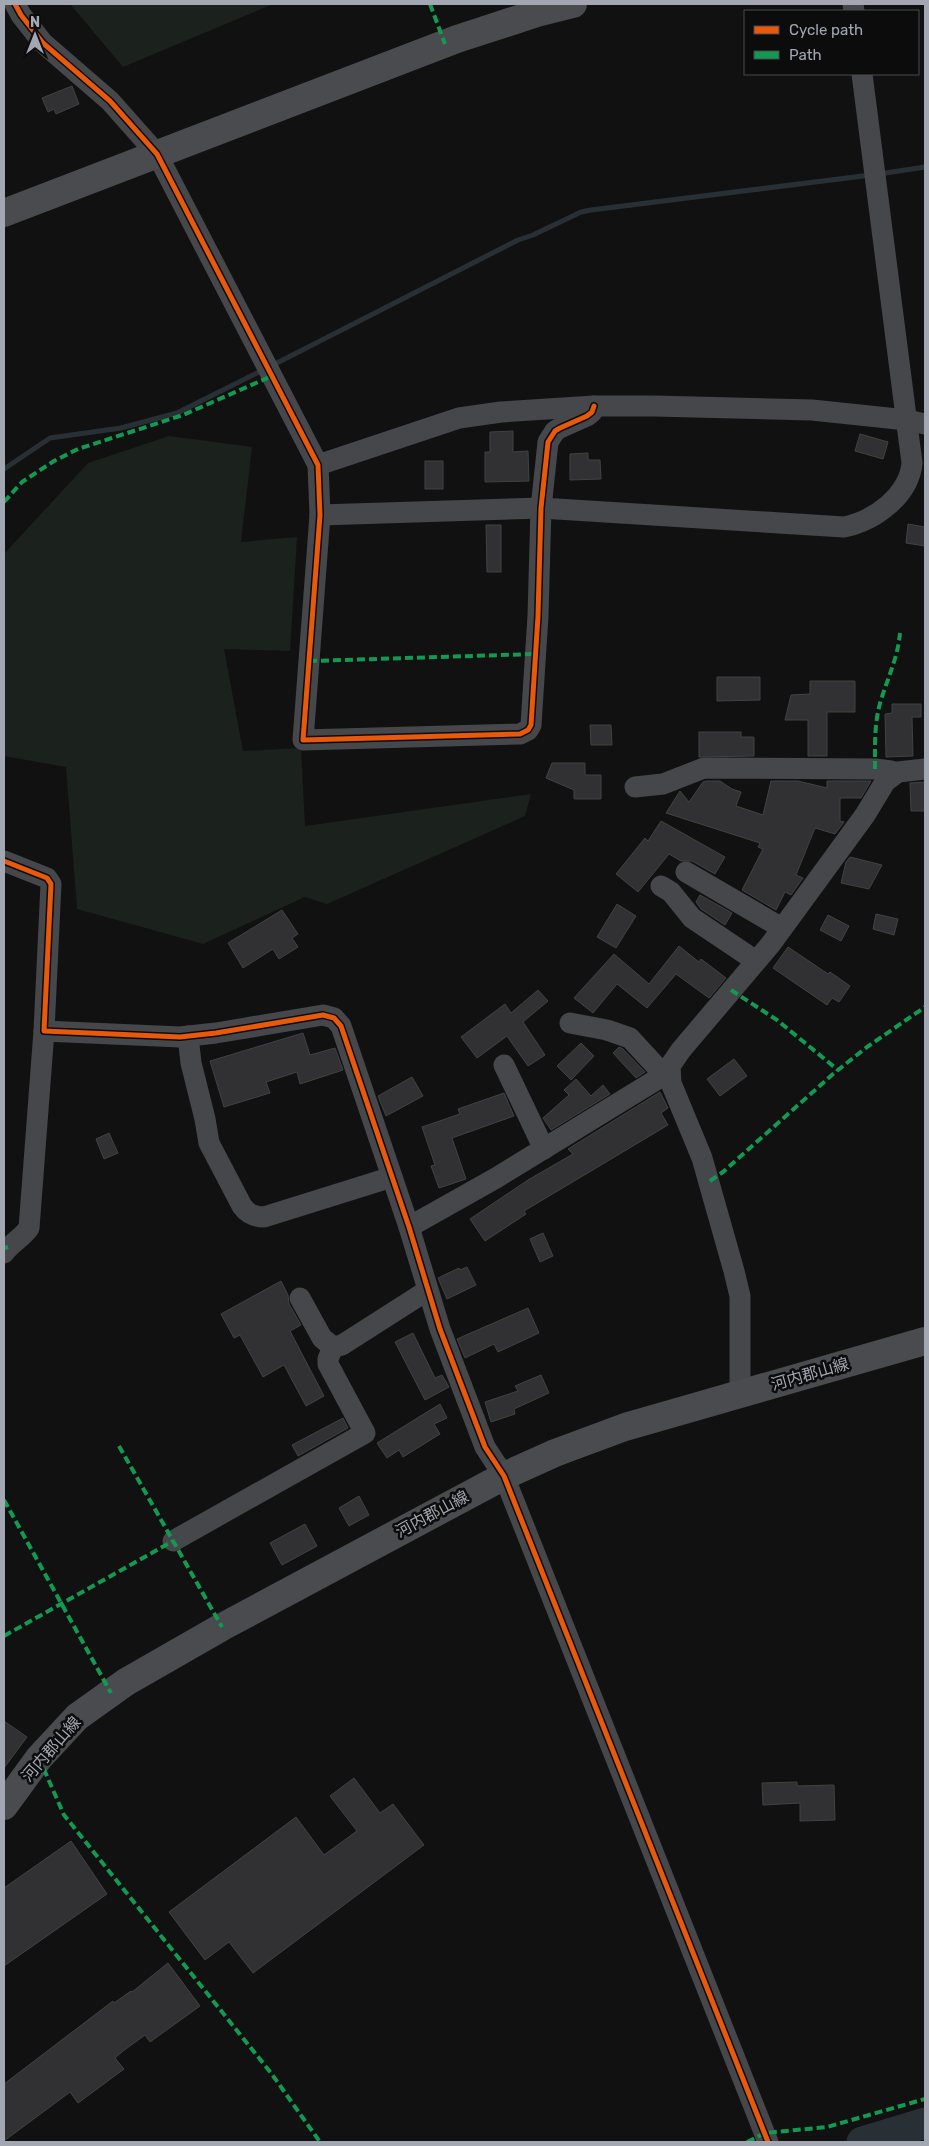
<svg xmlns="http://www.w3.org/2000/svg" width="929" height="2146" viewBox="0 0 929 2146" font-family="Rubik,'Noto Sans JP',sans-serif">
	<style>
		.green { fill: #1b211c }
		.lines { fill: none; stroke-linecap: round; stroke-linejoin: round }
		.stream { stroke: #293035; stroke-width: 5 }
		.river { stroke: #293035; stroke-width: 31 }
		.building { fill: #313133; stroke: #414244 }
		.street { stroke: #45474a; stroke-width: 21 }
		.secondary { stroke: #494b4e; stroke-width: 28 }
		.quiet { stroke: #139951; stroke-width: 4; stroke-dasharray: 8 4; stroke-linecap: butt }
		.cycleway-casing { stroke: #0c0c0d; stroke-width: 8 }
		.cycleway { stroke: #e8590c; stroke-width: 5 }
		.labels { text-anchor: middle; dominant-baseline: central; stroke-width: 5; stroke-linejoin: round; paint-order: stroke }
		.street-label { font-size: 16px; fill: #a3a7b2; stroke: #0c0c0d }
	</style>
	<rect width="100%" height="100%" fill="#111"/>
	<g class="green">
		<polygon points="70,4 273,4 123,67"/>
		<polygon points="169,436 252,447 241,542 297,537 290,651 224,649 243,751 301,748 305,826 531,794 525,816 327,904 305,897 203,944 77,909 66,767 4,756 4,554 88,463"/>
	</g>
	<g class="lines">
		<g class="stream">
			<polyline points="879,174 925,167"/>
			<polyline points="273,365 518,240 533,235 581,212 591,210 871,175"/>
			<polyline points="4,469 50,438 121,428 177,413 263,370"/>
		</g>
		<polyline class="river" points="862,2142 925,2123"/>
	</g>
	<g class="building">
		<polygon points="72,86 79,104 56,114 54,109 48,112 42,98"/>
		<polygon points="513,431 513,452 528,451 529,481 485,482 485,452 490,452 490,432"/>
		<polygon points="860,434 888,442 883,459 855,451"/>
		<polygon points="588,453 588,460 600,460 601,479 570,480 570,454"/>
		<rect x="425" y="461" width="18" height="28"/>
		<polygon points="908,524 925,527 925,546 906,543"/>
		<polygon points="486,525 501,525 501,572 487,572"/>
		<polygon points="717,677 760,677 760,700 717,701"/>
		<polygon points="810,681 855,681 855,712 827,712 827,756 808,756 808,720 785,720 791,695 810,694"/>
		<polygon points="892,704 921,704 921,717 912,717 913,756 886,757 885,714 892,713"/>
		<polygon points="590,725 611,725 612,745 591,745"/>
		<polygon points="699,732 741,732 741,737 754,737 754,756 699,757"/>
		<polygon points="552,763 585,763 585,775 601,775 601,799 574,799 574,790 546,778"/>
		<polygon points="706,781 720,781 732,789 741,792 736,806 763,815 771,781 798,781 827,788 827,781 871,781 861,798 840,798 840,821 844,822 835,834 815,828 796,875 803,878 791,895 785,892 776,910 742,890 763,849 758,847 760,843 666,813 680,791 689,802 703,782"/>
		<polygon points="925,782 925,811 911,811 910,783"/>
		<polygon points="661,821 725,857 715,874 692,861 681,861 669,854 638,892 616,874 645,838 648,841"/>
		<polygon points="850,857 882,865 869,889 841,883 846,862"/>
		<polygon points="700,895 732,913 725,925 701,909 696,902"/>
		<polygon points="617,904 636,916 616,948 597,937"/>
		<polygon points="282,910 298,934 292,938 298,947 279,959 273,949 243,968 228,943"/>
		<polygon points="876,914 898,919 894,935 873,929"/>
		<polygon points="828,915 849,926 841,941 820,930"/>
		<polygon points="679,946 699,962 701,959 726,978 709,998 676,974 647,1008 617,984 593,1013 574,998 614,954 649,984"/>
		<polygon points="788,947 828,974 830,972 850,986 839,1002 832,998 827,1005 773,968"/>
		<polygon points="538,990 548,1001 523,1022 545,1055 528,1066 507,1036 477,1058 461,1037 505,1004 511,1013"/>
		<polygon points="303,1033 310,1055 335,1048 343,1070 300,1084 297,1072 266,1082 270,1093 224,1107 210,1061"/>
		<polygon points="581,1043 594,1056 571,1080 557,1066"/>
		<polygon points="619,1047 623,1049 645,1072 636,1078 613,1053"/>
		<polygon points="734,1059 747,1076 720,1096 707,1079"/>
		<polygon points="412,1077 423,1096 386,1116 378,1096"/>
		<polygon points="576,1079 591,1096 603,1085 610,1094 551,1130 543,1118 569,1095 564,1090"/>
		<polygon points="660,1092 668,1108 661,1113 668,1125 524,1211 526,1214 485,1241 470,1219 528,1180 573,1154 568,1149"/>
		<polygon points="504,1093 514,1116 452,1138 466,1179 439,1188 431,1166 435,1165 422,1127 460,1114 458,1109"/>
		<polygon points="109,1133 118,1153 104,1159 96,1139"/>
		<polygon points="543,1233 553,1256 540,1262 530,1239"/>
		<polygon points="467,1267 476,1285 447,1299 438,1278 459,1268 460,1270"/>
		<polygon points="281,1281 288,1295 289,1304 301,1325 290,1331 324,1396 306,1406 284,1365 263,1377 240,1335 234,1338 221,1314"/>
		<polygon points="528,1308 539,1333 498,1352 494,1344 465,1358 457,1339"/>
		<polygon points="413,1333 435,1378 442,1375 449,1387 425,1400 395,1342"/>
		<polygon points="541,1375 549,1393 514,1409 515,1414 491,1422 485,1402 518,1391 515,1386"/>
		<polygon points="440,1404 447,1418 434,1424 440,1434 403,1457 399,1450 387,1458 377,1443"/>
		<polygon points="343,1418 348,1428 298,1456 292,1445"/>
		<polygon points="359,1496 369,1515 349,1526 339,1508"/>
		<polygon points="305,1524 317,1546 282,1565 270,1543"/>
		<polygon points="4,1721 27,1737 4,1768"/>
		<polygon points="354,1778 380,1813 393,1804 424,1845 253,1973 229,1942 205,1960 169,1912 296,1817 324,1855 357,1831 330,1796"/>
		<polygon points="797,1782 797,1786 834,1785 835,1820 800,1821 800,1803 763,1805 762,1783"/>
		<polygon points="71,1841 107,1894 4,1966 4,1888"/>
		<polygon points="168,1963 200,2006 150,2042 145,2035 123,2051 115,2058 124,2069 78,2103 70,2092 4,2141 4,2084 113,2001 114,2003 131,1991 132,1992"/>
	</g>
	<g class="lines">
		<g class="street">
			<polyline points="15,4 21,15 43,43 110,101 157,154 318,465 320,515 303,740 520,734 528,730 531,725 538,616 541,508 548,442 555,431 560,428 587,416 592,412 594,406"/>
			<polyline points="853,4 854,11"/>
			<polyline points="318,465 459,418 501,412 594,406 654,406 812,410 907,420 925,424"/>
			<path d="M320,515L541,508L844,527C874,521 909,496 912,463L862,74"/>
			<polyline points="635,787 663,784 704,768 875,769 891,771 895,774"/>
			<polyline points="4,861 47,878 51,884 44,1031 180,1037 216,1033 323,1015 334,1018 341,1026 409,1227 440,1329 485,1447 504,1476 768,2142"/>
			<polyline points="686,872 782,928"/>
			<polyline points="661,886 671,892 692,918 756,961"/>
			<polyline points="570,1023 607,1030 630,1038 664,1075"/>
			<path d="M188,1036L191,1063L205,1119L209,1143L242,1206C248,1214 254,1217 264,1217L392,1177"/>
			<polyline points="504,1065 544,1149"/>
			<polyline points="409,1227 496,1178 669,1072"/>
			<path d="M4,1253C11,1243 22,1238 29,1228L44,1031"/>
			<polyline points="300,1298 322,1338 333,1347 342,1345 428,1290"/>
			<polyline points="742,1393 740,1382 740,1296 734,1271 702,1158 671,1083 670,1066 681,1050 770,945 865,815 885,782 898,772 925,769"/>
			<polyline points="173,1541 365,1433 328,1364 328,1359 333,1347"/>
		</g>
		<g class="secondary">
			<polyline points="4,213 457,39 537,13 573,4"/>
			<polyline points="4,1806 39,1758 77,1717 126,1682 222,1627 504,1476 555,1453 625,1427 925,1341"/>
		</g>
		<g class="quiet">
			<polyline points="430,4 445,44"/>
			<polyline points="4,502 22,482 54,461 78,449 183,415 272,376"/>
			<polyline points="309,661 535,654"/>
			<path d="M875,769C875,746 874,722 881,700C888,677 898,657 900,633"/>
			<polyline points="731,990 777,1020 838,1070"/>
			<polyline points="710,1181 723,1172 833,1074 867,1047 925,1007"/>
			<polyline points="4,1248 8,1247"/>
			<polyline points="119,1446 222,1627"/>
			<polyline points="4,1500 111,1693"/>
			<polyline points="4,1636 173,1541"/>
			<polyline points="39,1758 64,1815 271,2073 320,2142"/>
			<polyline points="747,2142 765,2133 827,2127 925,2099"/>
		</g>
		<g class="cycleway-casing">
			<g id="cycleway">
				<polyline points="15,4 21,15 43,43 110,101 157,154 318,465 320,515 303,740 520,734 528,730 531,725 538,616 541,508 548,442 555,431 560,428 587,416 592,412 594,406"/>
				<polyline points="4,861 47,878 51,884 44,1031 180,1037 216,1033 323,1015 334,1018 341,1026 409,1227 440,1329 485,1447 504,1476 768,2142"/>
			</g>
		</g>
		<use href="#cycleway" class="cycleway"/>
	</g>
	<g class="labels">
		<g class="street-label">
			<text transform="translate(810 1374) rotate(-16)">河内郡山線</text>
			<text transform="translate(432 1514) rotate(-28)">河内郡山線</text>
			<text transform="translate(51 1749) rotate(-49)">河内郡山線</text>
		</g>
	</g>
	<rect width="929" height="2146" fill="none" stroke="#a3a7b2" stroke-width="10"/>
	<rect x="744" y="10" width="175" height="65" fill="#0c0c0d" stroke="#484a4f"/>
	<rect x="754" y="26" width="25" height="8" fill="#e8590c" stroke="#484a4f"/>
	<text x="789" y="35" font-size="15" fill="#a3a7b2">Cycle path</text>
	<rect x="754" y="51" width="25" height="8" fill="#139951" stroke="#484a4f"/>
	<text x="789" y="60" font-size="15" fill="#a3a7b2">Path</text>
	<g transform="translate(35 35)" stroke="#0c0c0d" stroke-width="4" paint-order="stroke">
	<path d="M0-4L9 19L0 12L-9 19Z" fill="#a3a7b2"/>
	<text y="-8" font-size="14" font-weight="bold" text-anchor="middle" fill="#a3a7b2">N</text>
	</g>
</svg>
